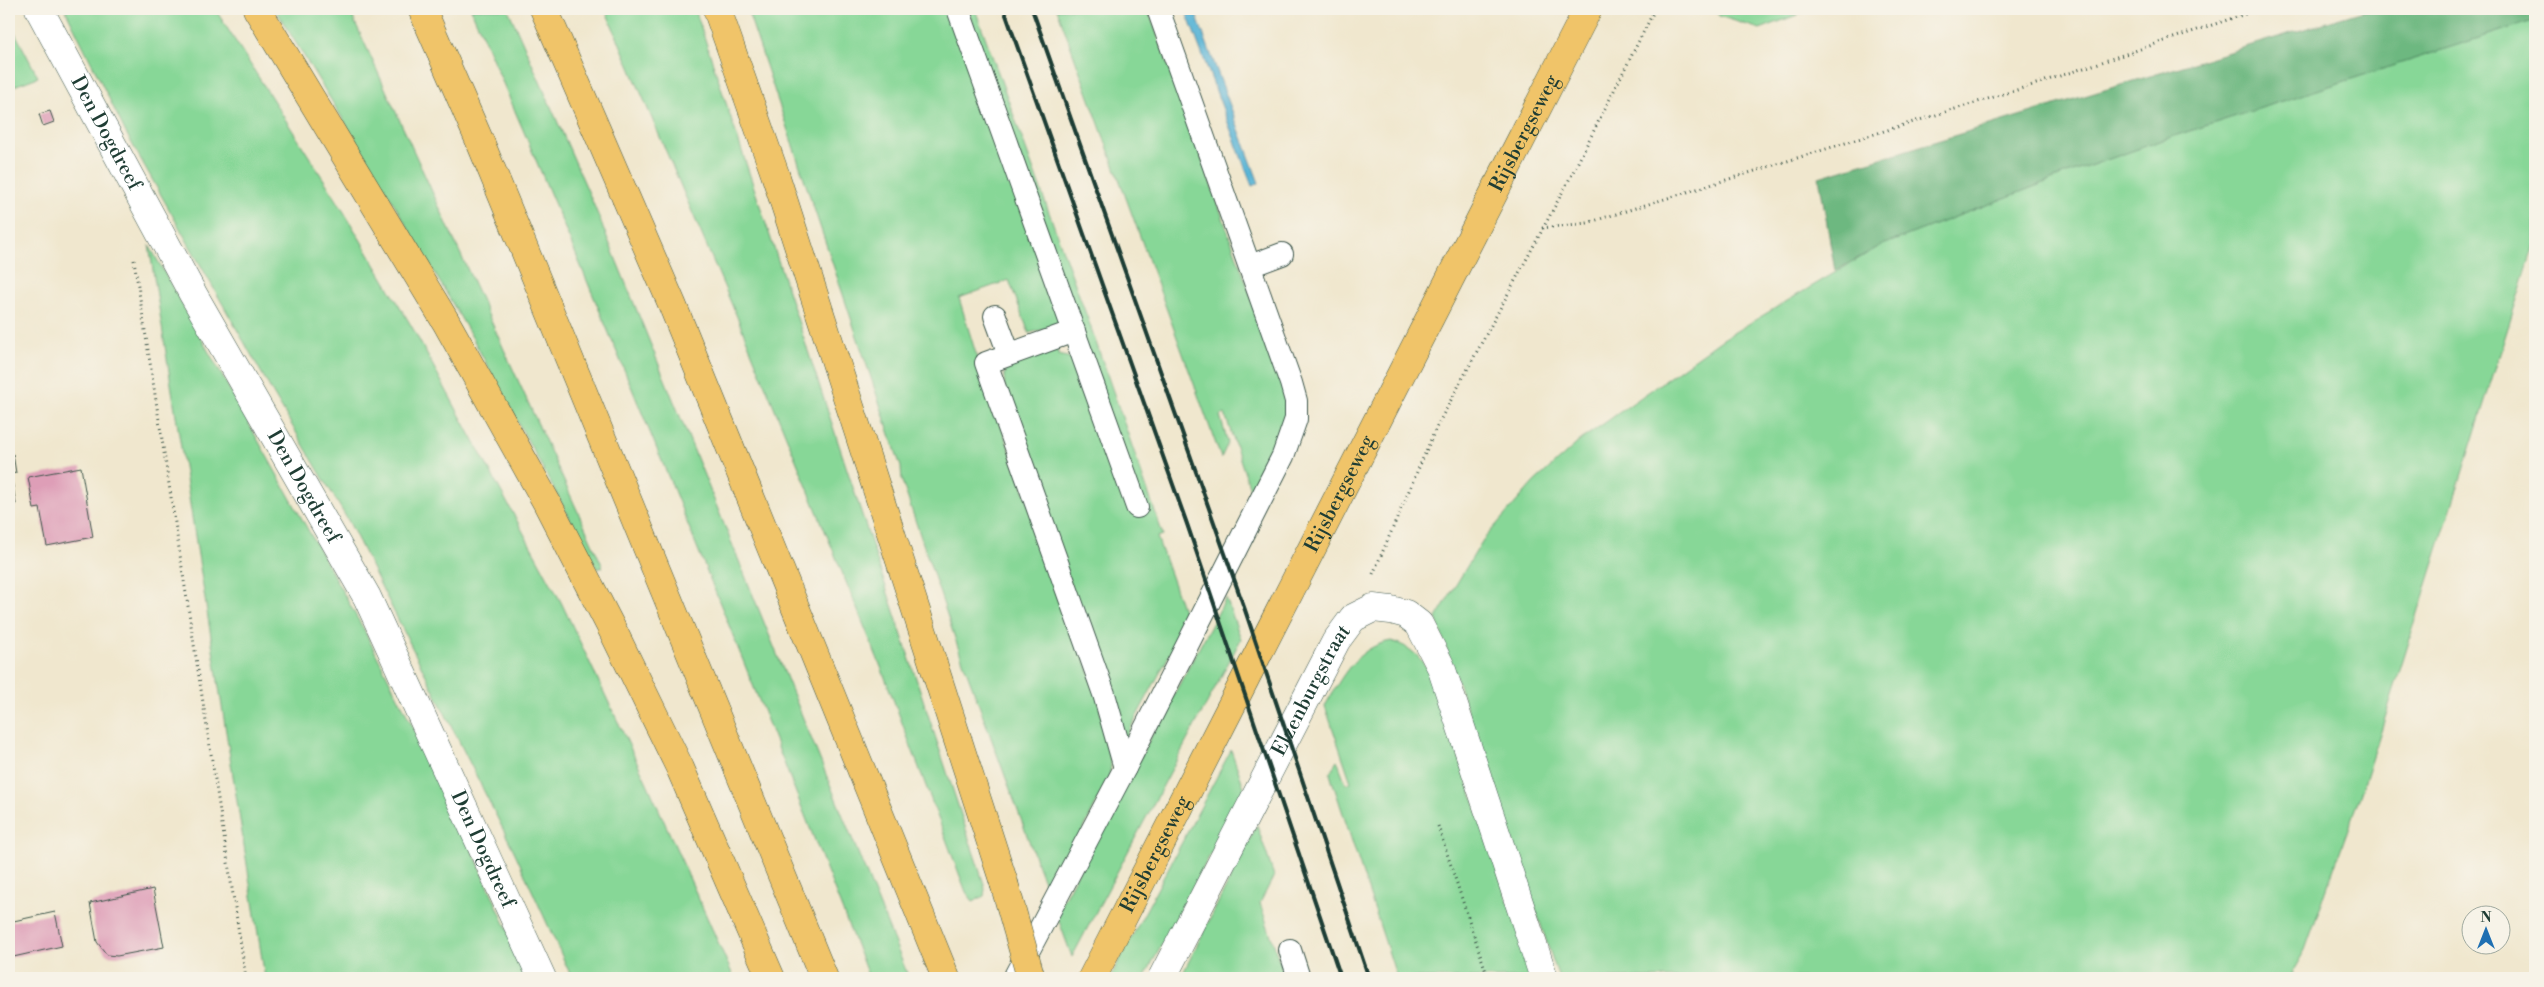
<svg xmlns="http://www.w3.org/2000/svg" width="2544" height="987" viewBox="0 0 2544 987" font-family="'Libre Bodoni',serif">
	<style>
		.green { fill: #87d797; stroke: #538a66 }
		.forest { fill: #6db880; stroke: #467a5a }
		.water { fill: #58b4d6; stroke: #3c7885 }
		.building { fill: #de9eb7 }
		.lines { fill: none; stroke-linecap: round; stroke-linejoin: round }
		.service-casing { stroke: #3e564b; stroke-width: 24 }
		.minor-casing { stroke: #3e564b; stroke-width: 29 }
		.primary-casing { stroke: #3e564b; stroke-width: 29 }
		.motorway-casing { stroke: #3e564b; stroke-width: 29 }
		.path { stroke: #3e564b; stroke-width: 3; stroke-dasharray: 1 4; stroke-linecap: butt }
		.service { stroke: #fff; stroke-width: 22 }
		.minor { stroke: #fff; stroke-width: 28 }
		.primary { stroke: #f0c469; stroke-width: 28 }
		.motorway { stroke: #f0c469; stroke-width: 28 }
		.rail { stroke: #1f3d34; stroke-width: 4 }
		.motorway-bridge-casing { stroke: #3e564b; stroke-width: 29; stroke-linecap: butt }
		.motorway-bridge { stroke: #f0c469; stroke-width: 28 }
		.labels { text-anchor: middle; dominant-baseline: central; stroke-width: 4; stroke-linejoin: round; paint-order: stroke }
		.street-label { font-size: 20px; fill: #1f3d34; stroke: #f7f3e8 }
	</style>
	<rect width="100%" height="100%" fill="#f7f3e8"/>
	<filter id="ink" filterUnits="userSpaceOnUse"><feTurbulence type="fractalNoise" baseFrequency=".02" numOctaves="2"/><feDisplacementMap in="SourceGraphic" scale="10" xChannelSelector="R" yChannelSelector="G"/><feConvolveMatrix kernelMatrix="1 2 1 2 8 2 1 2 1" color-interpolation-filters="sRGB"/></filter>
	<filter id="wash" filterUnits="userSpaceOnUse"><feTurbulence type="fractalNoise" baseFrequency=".0096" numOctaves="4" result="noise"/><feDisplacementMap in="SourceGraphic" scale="20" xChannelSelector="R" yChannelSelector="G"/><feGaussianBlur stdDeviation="1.12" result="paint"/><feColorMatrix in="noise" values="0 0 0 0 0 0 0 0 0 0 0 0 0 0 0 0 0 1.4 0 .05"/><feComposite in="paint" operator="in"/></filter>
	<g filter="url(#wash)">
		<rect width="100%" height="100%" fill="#f0e7ce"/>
		<g class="green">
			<polygon points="65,9 215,9 338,202 412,327 561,602 647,783 734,978 572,978 515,853 349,522 274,395 126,133"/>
			<polygon points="275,9 349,9 603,567 597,569 472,337 373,168"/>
			<path d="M471,9H508L591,198L909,978H869C742,653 610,329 471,9Z"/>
			<polygon points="605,9 695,9 983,881 985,889 984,896 973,901 966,892 881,667 738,319"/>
			<polygon points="747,9 949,9 1064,319 1054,327 1029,333 1009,280 959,298 980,367 1097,694 1111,766 1109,777 1050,898 961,656 902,481 901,467"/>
			<polygon points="968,9 975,9 1090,325 1163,535 1157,537 1187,622 1123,742 1005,390 1004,377 1008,364 1047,350 1057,350 1059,355 1075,359"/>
			<polygon points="1057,9 1148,9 1289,402 1286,417 1254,501 1225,414 1220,416 1228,443 1221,458"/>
			<polygon points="1714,9 1813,9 1760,29 1719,16"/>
			<polygon points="2535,20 2535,242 2367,775 2305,950 2289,978 1559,978 1436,618 1483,540 1534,482 1582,439 1723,339 1880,246 2067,174 2177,135"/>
			<polygon points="9,21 38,77 9,88"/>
			<polygon points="149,245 364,630 450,800 529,978 265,978"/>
			<polygon points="1226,598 1241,639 1072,957 1056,913"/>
			<path d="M1391,641C1410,646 1422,658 1431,675L1534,978H1397L1330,774L1337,760L1346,784L1351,782L1325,706C1341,678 1356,647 1391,641Z"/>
			<polygon points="1231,750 1245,790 1144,978 1110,978"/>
			<polygon points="1257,825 1274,876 1260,903 1285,978 1182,978 1185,969"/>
		</g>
		<polygon class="forest" points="2370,9 2535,9 2535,20 2177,135 2067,174 1880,246 1835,271 1819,177"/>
		<polygon class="water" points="1185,9 1194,9 1259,183 1252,186"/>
		<g id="blocks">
			<g class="building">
				<polygon points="50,111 54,122 43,126 39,114"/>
				<polygon points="13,454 16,473 11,474 16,504 9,505 9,455"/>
				<polygon points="81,467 93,537 47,546 40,508 34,509 28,477"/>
				<polygon points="153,889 164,947 117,956 107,955 97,942 90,903"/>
				<polygon points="55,912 62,946 9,958 9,922"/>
			</g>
		</g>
	</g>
	<g filter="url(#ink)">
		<use href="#blocks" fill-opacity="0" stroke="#3e564b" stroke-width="1"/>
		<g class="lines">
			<g class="service-casing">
				<g id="service">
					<polyline points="958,9 1137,507"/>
					<polyline points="1250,266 1282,254"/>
					<polyline points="995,316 1009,354"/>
					<polyline points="1074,331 986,363 1104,694 1125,768"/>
					<polyline points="1290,950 1299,978"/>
					<polyline points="1014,978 1125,768 1283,456 1296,419 1296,401 1291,383 1158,9"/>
				</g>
			</g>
			<g class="minor-casing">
				<g id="minor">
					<path id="s1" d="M39,9L193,294L367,597L542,978"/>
					<path id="s2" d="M1162,978L1336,641L1353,618L1373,608L1391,610L1406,614L1419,624L1441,667L1544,978"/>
				</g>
			</g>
			<g class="primary-casing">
				<g id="primary">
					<path id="s3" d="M1092,978L1588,9"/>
				</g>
			</g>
			<g class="motorway-casing">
				<g id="motorway">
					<polyline points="257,9 446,322 547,503 615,635 680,768 771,978"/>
					<polyline points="422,9 481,144 824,978"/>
					<polyline points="544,9 672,304 946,978"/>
					<polyline points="717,9 775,174 1004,883"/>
				</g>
			</g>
			<g class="path">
				<polyline points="1542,228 1587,223 2036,84 2260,9"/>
				<polyline points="134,260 246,978"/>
				<polyline points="1373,574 1436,428 1570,178 1655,9"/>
				<polyline points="1438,826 1488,978"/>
			</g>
			<use href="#service" class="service"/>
			<use href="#minor" class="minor"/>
			<use href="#primary" class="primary"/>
			<use href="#motorway" class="motorway"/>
			<g class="rail">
				<polyline points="1004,9 1187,524 1341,978"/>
				<polyline points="1032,9 1245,610 1369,978"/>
			</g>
			<g class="motorway-bridge-casing">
				<polyline id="motorway-bridge" points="1004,883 1031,978"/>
			</g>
			<use href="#motorway-bridge" class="motorway-bridge"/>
		</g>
	</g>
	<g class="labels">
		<g class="street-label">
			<text stroke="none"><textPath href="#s1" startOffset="141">Den Dogdreef</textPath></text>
			<text stroke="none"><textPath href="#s3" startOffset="949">Rijsbergseweg</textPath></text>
			<text stroke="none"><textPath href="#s1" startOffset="546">Den Dogdreef</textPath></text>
			<text stroke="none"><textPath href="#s3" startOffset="544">Rijsbergseweg</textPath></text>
			<text stroke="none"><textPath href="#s2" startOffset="324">Elzenburgstraat</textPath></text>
			<text stroke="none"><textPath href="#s1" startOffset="951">Den Dogdreef</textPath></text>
			<text stroke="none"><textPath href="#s3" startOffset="139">Rijsbergseweg</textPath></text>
		</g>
	</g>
	<rect width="2544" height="987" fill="none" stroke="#f7f3e8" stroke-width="30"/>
	<g transform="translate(2486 930)"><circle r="24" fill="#f7f3e8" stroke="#a1aaa0"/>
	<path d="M0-4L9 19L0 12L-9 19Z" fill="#1f6fb2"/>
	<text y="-8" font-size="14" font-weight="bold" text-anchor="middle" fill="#1f3d34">N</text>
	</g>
</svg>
